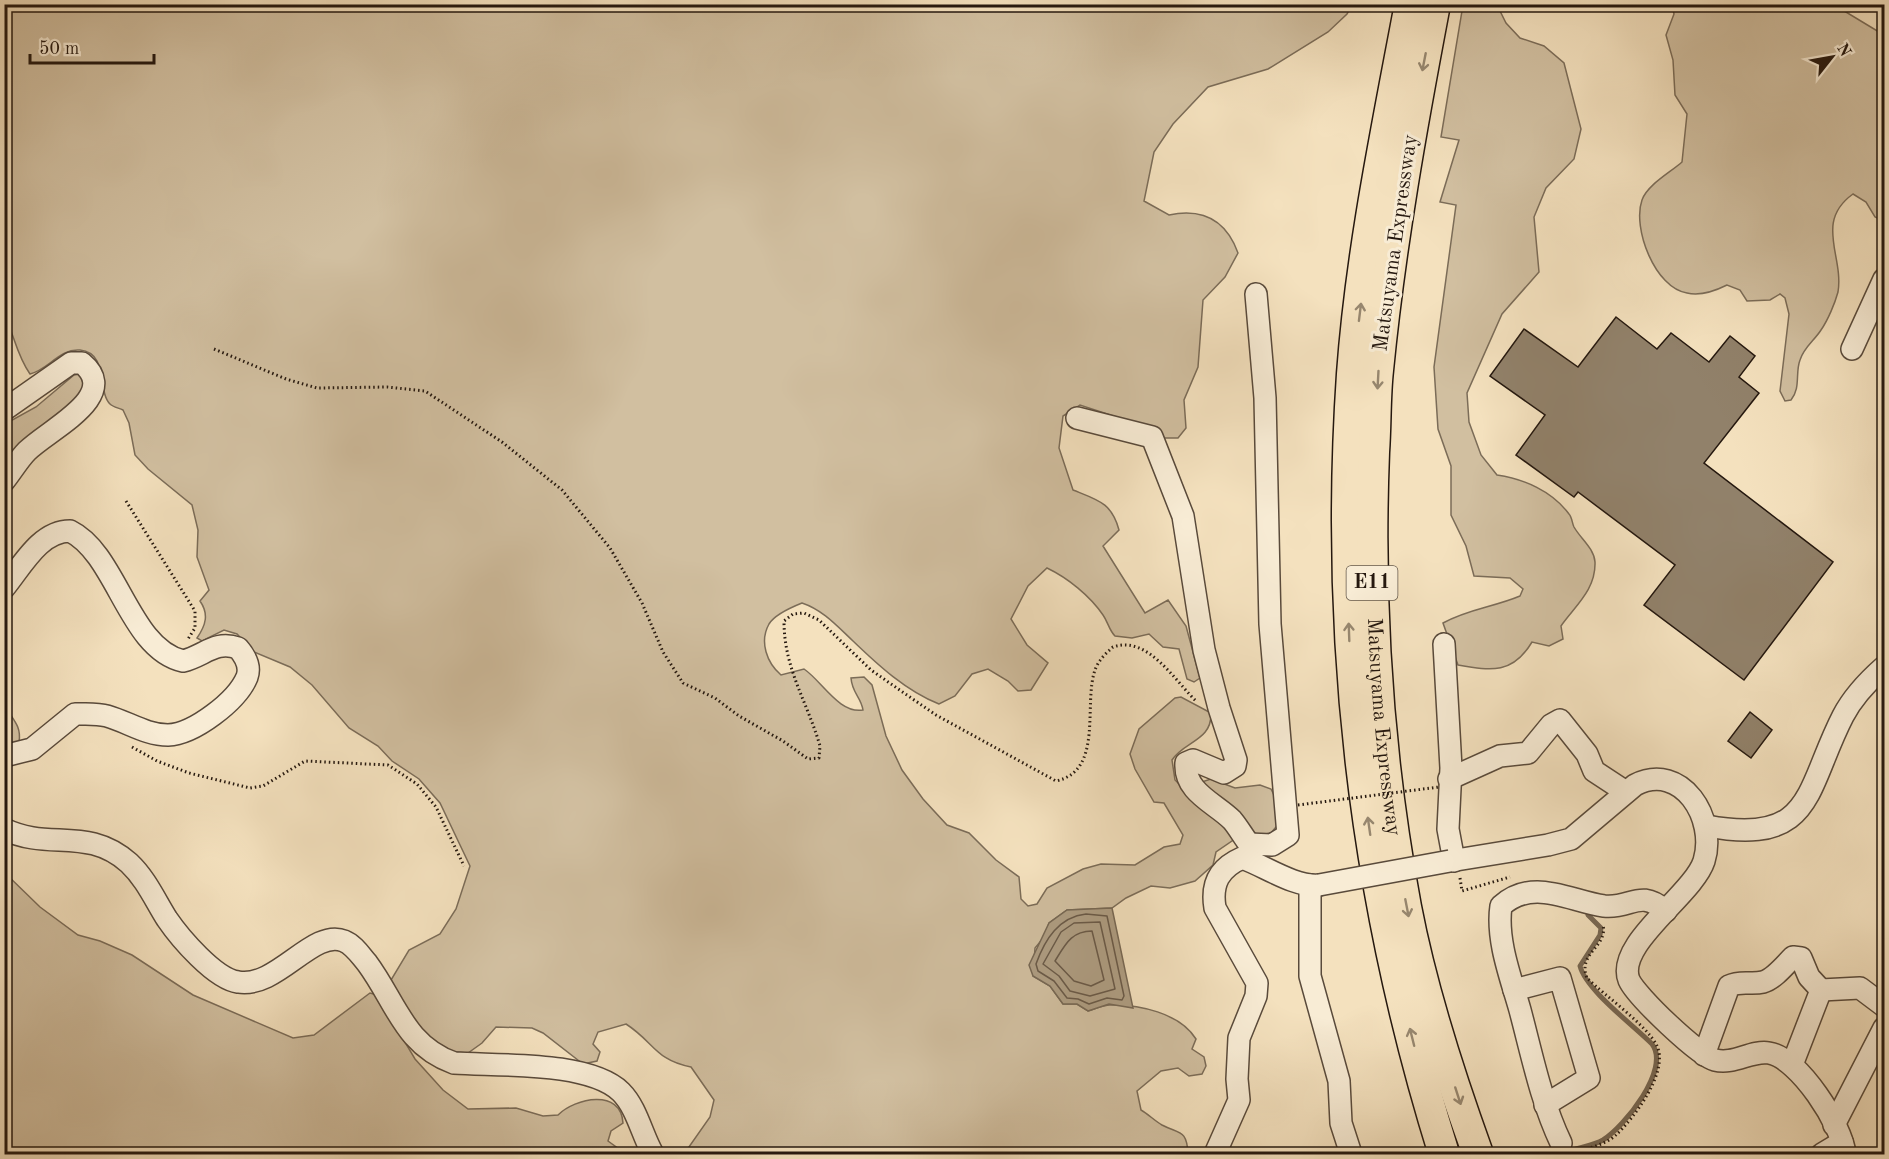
<svg xmlns="http://www.w3.org/2000/svg" width="1889" height="1159" viewBox="0 0 1889 1159" font-family="'Old Standard TT',serif">
	<style>
		.green { fill: #d1bfa0; stroke: #7b6c58; stroke-width: 1.5 }
		.water { fill: #ae9d82; stroke: #776854; stroke-width: 1.5 }
		.lines { fill: none; stroke-linecap: round; stroke-linejoin: round }
		.shore { stroke: #6a5a48; stroke-width: 1.5 }
		.stream { stroke: #776854; stroke-width: 5 }
		.building { fill: #91816a; stroke: #25180f; stroke-width: 1.5 }
		.minor-casing { stroke: #594a3b; stroke-width: 24 }
		.highway-casing { stroke: #25180f; stroke-width: 33 }
		.path { stroke: #25180f; stroke-width: 3; stroke-dasharray: 1.5 3; stroke-linecap: butt }
		.minor { stroke: #f8ecd5; stroke-width: 21 }
		.highway { stroke: #f4e1be; stroke-width: 30 }
		.minor-bridge-casing { stroke: #594a3b; stroke-width: 24; stroke-linecap: butt }
		.path-bridge { stroke: #25180f; stroke-width: 3; stroke-dasharray: 1.5 3; stroke-linecap: butt }
		.minor-bridge { stroke: #f8ecd5; stroke-width: 21 }
		.oneway { stroke: #97876f }
		.labels { text-anchor: middle; dominant-baseline: central; stroke-width: 6; stroke-linejoin: round; paint-order: stroke }
		.shield { fill: #f8ecd5; stroke: #64584a; stroke-width: 1.5 }
		.shield-label { font-size: 20px; font-weight: bold; fill: #25180f }
		.street-label { font-size: 21px; fill: #25180f; stroke: #f8ecd5 }
	</style>
	<rect width="100%" height="100%" fill="#f4e1be"/>
	<filter id="stains"><feTurbulence type="fractalNoise" baseFrequency=".00333" numOctaves="4"/><feColorMatrix values="0 0 0 0 .2 0 0 0 0 .09 0 0 0 0 .02 0 0 0 .5 -.17"/></filter>
	<radialGradient id="worn" r=".72"><stop offset=".6" stop-color="#630" stop-opacity="0"/><stop offset="1" stop-color="#630" stop-opacity=".3"/></radialGradient>
	<g class="green">
		<path d="M5,5H1352L1347,14L1328,32L1268,69L1208,87L1173,124L1154,152L1144,201L1169,215C1203,208 1226,220 1238,253L1225,277L1203,300L1198,367L1184,400L1186,428L1178,438H1165L1150,428L1080,405L1063,416L1059,448L1073,490C1098,500 1112,503 1119,530L1103,546L1145,613L1168,600L1186,626L1200,678L1194,682L1187,679L1179,649L1163,647L1149,634L1132,638L1115,636C1109,630 1108,622 1103,615C1090,596 1068,578 1047,568L1028,586L1011,619L1027,645L1048,663L1031,690L1018,691L1008,681L988,669L972,674L955,696L939,704C906,691 878,665 853,641C837,626 823,610 802,603C792,607 775,614 769,624C759,642 767,663 781,675L804,669C822,681 839,714 863,710C861,697 852,693 851,678L864,677L872,685L886,736L902,770L923,799L947,825L969,833L996,860L1019,877L1021,899L1028,906L1037,904L1047,888L1083,869L1101,864L1135,865L1164,847L1180,844L1183,835L1164,803L1154,802L1135,769L1130,754L1139,729L1175,698L1181,697L1211,713C1212,741 1184,741 1172,760L1175,780L1183,788L1211,779L1235,788L1260,785L1271,789L1277,801L1281,821L1271,833L1235,839L1216,852L1213,865L1195,881L1170,888L1151,886L1126,898L1112,908L1067,910L1049,923L1045,936L1035,948L1033,976L1050,986L1063,1004H1077L1088,1011C1095,1009 1103,1005 1110,1005C1138,1004 1180,1013 1196,1039L1192,1049L1204,1057L1206,1066L1202,1074L1189,1076L1178,1068L1161,1071L1137,1091L1141,1110C1148,1114 1155,1121 1162,1125C1179,1134 1187,1129 1188,1154H684L710,1117L714,1100L691,1067C655,1060 654,1042 626,1024L598,1032L593,1044L600,1052L597,1061L583,1064L543,1033L532,1028L496,1027L482,1043L468,1053C461,1052 451,1052 444,1050C417,1040 403,1003 391,980L409,950L440,934L456,909L470,866L440,803L419,779L392,761L378,746L349,728L312,685L290,667L254,652L237,634L224,630L202,641L197,638C206,625 209,614 200,601L209,590L197,557L198,530L192,505L148,469L135,455L129,423L123,410C119,408 113,407 110,404C97,391 109,353 80,350C60,348 48,370 30,374C17,356 14,335 5,316Z"/>
		<path d="M1463,5H1497L1506,23L1520,38L1544,46L1564,63L1581,129L1574,159L1546,188L1534,217L1539,272L1502,314L1467,393L1469,422L1481,455L1497,475C1524,479 1552,491 1569,514C1572,517 1572,523 1574,527C1580,538 1594,548 1595,562C1596,590 1575,606 1561,626L1563,639L1549,646L1532,642C1513,674 1492,671 1458,665L1443,623C1468,609 1494,607 1520,596L1523,589L1510,578L1474,576L1466,546L1451,515V466L1438,429L1434,367L1456,205L1440,202L1459,140L1441,137Z"/>
		<path d="M1672,5H1825L1841,9L1884,35V221L1875,217L1866,202L1853,194C1814,222 1844,256 1838,292C1835,303 1828,320 1821,330C1814,341 1804,347 1800,360C1795,373 1801,388 1791,400L1785,401L1780,391L1789,314L1785,298L1780,294L1770,300L1747,301L1740,290L1727,285C1715,291 1700,296 1687,293C1655,288 1632,228 1642,200C1647,185 1671,172 1682,162L1687,114L1675,95L1673,60L1666,35L1674,14Z"/>
		<polygon points="80,374 87,381 78,399 5,464 5,424 36,407 74,375"/>
		<path d="M4,704C11,718 22,725 19,742L5,747Z"/>
		<path d="M4,872L40,907L78,935L100,941L132,955L193,995L293,1038L314,1035L370,993L377,995L415,1059L443,1090L468,1109L516,1108L543,1116L558,1115C575,1098 621,1088 623,1123L611,1131L608,1141L622,1151L640,1154H5Z"/>
	</g>
	<polygon class="water" points="1112,908 1133,1008 1109,1004 1088,1011 1077,1004 1063,1004 1050,986 1033,976 1029,965 1049,923 1067,910"/>
	<g class="lines">
		<g class="shore">
			<path d="M1086,914L1107,916L1124,996L1122,1000L1107,998L1089,1004L1078,999L1067,998L1054,981L1038,971L1036,964C1045,939 1059,917 1086,914Z"/>
			<polygon points="1100,922 1115,989 1090,996 1070,991 1059,976 1043,964 1061,932 1074,923"/>
			<path d="M1092,931L1104,980L1091,986L1074,981L1055,961C1065,945 1071,931 1092,931Z"/>
		</g>
		<path class="stream" d="M1564,1154C1576,1147 1591,1147 1603,1140C1624,1127 1671,1069 1652,1044C1632,1024 1586,990 1580,966L1600,935L1601,928L1588,915L1587,907"/>
	</g>
	<g class="building">
		<polygon points="1616,317 1657,349 1671,333 1709,362 1730,336 1755,356 1739,377 1759,393 1704,463 1833,562 1744,680 1644,605 1675,565 1578,492 1574,497 1516,455 1545,415 1490,376 1524,329 1578,367"/>
		<polygon points="1750,712 1772,730 1751,758 1728,741"/>
	</g>
	<g class="lines">
		<g class="minor-casing">
			<g id="minor">
				<polyline points="1852,349 1884,279"/>
				<path d="M4,410L71,363H82C122,396 49,429 27,451C19,459 12,471 4,481"/>
				<path d="M1077,418L1152,437L1183,516L1204,650L1219,708L1236,760L1235,766L1224,773L1193,760L1186,763C1184,792 1215,803 1232,820C1238,827 1243,836 1249,844"/>
				<path d="M4,588C22,566 40,531 70,531C117,554 129,649 183,661C204,656 215,640 238,648C245,656 251,666 247,677C237,701 194,734 168,735C146,735 128,722 107,716C97,713 86,714 75,714L32,749L4,756"/>
				<polyline points="1444,644 1451,768 1448,829 1454,861"/>
				<polyline points="1449,779 1500,756 1528,753 1551,725 1560,720 1587,754 1594,771 1626,792"/>
				<path d="M1707,826C1814,846 1805,790 1843,716C1853,697 1868,681 1884,667"/>
				<path d="M4,829C49,851 87,826 129,863C146,879 155,900 167,919C180,938 215,979 238,982C277,989 313,928 344,941C354,945 360,955 367,963C396,1002 404,1045 454,1063C499,1066 589,1061 621,1092C637,1108 642,1135 653,1154"/>
				<polyline points="1249,844 1272,845 1288,835 1270,624 1265,398 1256,294"/>
				<path d="M1450,861L1548,845L1571,839L1635,785C1682,761 1717,819 1704,861C1693,895 1615,944 1629,980C1636,996 1699,1056 1715,1060C1734,1065 1751,1050 1769,1053C1799,1058 1842,1125 1845,1154"/>
				<polyline points="1310,885 1310,976 1339,1081 1341,1123 1351,1154"/>
				<polyline points="1514,990 1560,978 1589,1078 1545,1105"/>
				<path d="M1704,1055L1729,986C1741,980 1751,985 1763,982C1774,979 1785,965 1793,957L1801,958L1809,977L1821,990L1860,988L1884,1006"/>
				<polyline points="1792,1065 1821,990"/>
				<polyline points="1834,1125 1884,1028"/>
				<path d="M1561,1143C1541,1101 1532,1055 1520,1010C1511,978 1496,940 1501,906C1533,877 1569,901 1604,906C1632,909 1639,888 1666,911"/>
				<path d="M1215,1154L1239,1100L1237,1079L1239,1038L1256,996L1257,983L1215,908C1211,884 1219,868 1242,858C1265,866 1294,887 1319,885"/>
				<polyline points="1822,1154 1842,1142"/>
			</g>
		</g>
		<g class="highway-casing">
			<g id="highway">
				<path d="M1410,4C1387,127 1361,250 1352,374C1334,639 1365,901 1444,1154"/>
				<path id="s1" d="M1435,4C1412,125 1390,247 1378,370C1375,397 1376,424 1374,452C1368,604 1378,757 1406,907C1422,991 1449,1074 1478,1154"/>
			</g>
		</g>
		<g class="path">
			<path d="M214,349L286,379L317,388L387,387L425,391L502,442L562,490L610,548L642,603L663,652L683,683L715,698L739,716L783,741L808,759L819,758L820,746C807,701 784,669 784,621L793,614L804,613L819,620L871,670L904,693L936,715L1056,781C1104,771 1083,704 1095,670C1098,661 1106,653 1113,647C1148,635 1174,680 1197,702"/>
			<polyline points="126,501 195,611 195,628 188,639"/>
			<polyline points="132,747 157,761 189,773 250,788 263,786 305,761 388,765 417,784 436,807 464,866"/>
			<polyline points="1460,878 1462,891 1510,877"/>
			<path d="M1578,1151C1590,1148 1606,1144 1616,1135C1634,1118 1669,1072 1657,1046C1647,1025 1605,996 1587,978C1577,953 1608,947 1603,925"/>
		</g>
		<use href="#minor" class="minor"/>
		<use href="#highway" class="highway"/>
		<g class="minor-bridge-casing">
			<polyline id="minor-bridge" points="1319,885 1450,861"/>
		</g>
		<polyline class="path-bridge" points="1298,805 1439,787"/>
		<use href="#minor-bridge" class="minor-bridge"/>
	</g>
	<defs><path id="oneway-shaft" d="M-6 0H5M1.5-3L5.5 0L1.5 3" fill="none" stroke-width="1.6" stroke-linecap="round" stroke-linejoin="round" transform="scale(1.5)"/></defs>
	<g class="oneway">
		<use href="#oneway-shaft" transform="translate(1424 62) rotate(101)"/>
		<use href="#oneway-shaft" transform="translate(1360 312) rotate(-83)"/>
		<use href="#oneway-shaft" transform="translate(1378 380) rotate(93)"/>
		<use href="#oneway-shaft" transform="translate(1349 632) rotate(-92)"/>
		<use href="#oneway-shaft" transform="translate(1369 826) rotate(-98)"/>
		<use href="#oneway-shaft" transform="translate(1407 908) rotate(79)"/>
		<use href="#oneway-shaft" transform="translate(1412 1037) rotate(-104)"/>
		<use href="#oneway-shaft" transform="translate(1458 1096) rotate(72)"/>
	</g>
	<g class="labels">
		<rect class="shield" x="1346.5" y="566" width="51" height="34" rx="4.5"/>
		<g class="shield-label">
			<text x="1372" y="583">E11</text>
		</g>
		<g class="street-label">
			<text transform="translate(1396 243) rotate(-82)">Matsuyama Expressway</text>
			<text stroke="none"><textPath href="#s1" startOffset="728">Matsuyama Expressway</textPath></text>
		</g>
	</g>
	<rect width="1889" height="1159" fill="none" stroke="#f4e1be" stroke-width="24"/>
	<rect x="6" y="6" width="1877" height="1147" fill="none" stroke="#25180f" stroke-width="3"/>
	<rect x="12" y="12" width="1865" height="1135" fill="none" stroke="#25180f" stroke-width="1.5"/>
	<g transform="translate(1832 57) rotate(59)" stroke="#f8ecd5" stroke-width="4.5" paint-order="stroke">
	<path d="M0-4.5L10 22L0 15L-10 22Z" fill="#25180f"/>
	<text y="-9" font-size="16" font-weight="bold" text-anchor="middle" fill="#25180f">N</text>
	</g>
	<path d="M30 54v9h124v-9" fill="none" stroke="#25180f" stroke-width="3"/>
	<text x="39" y="54" font-size="18" fill="#25180f" stroke="#f8ecd5" stroke-width="4.5" paint-order="stroke">50 m</text>
	<rect width="100%" height="100%" filter="url(#stains)"/>
	<rect width="100%" height="100%" fill="url(#worn)"/>
</svg>
